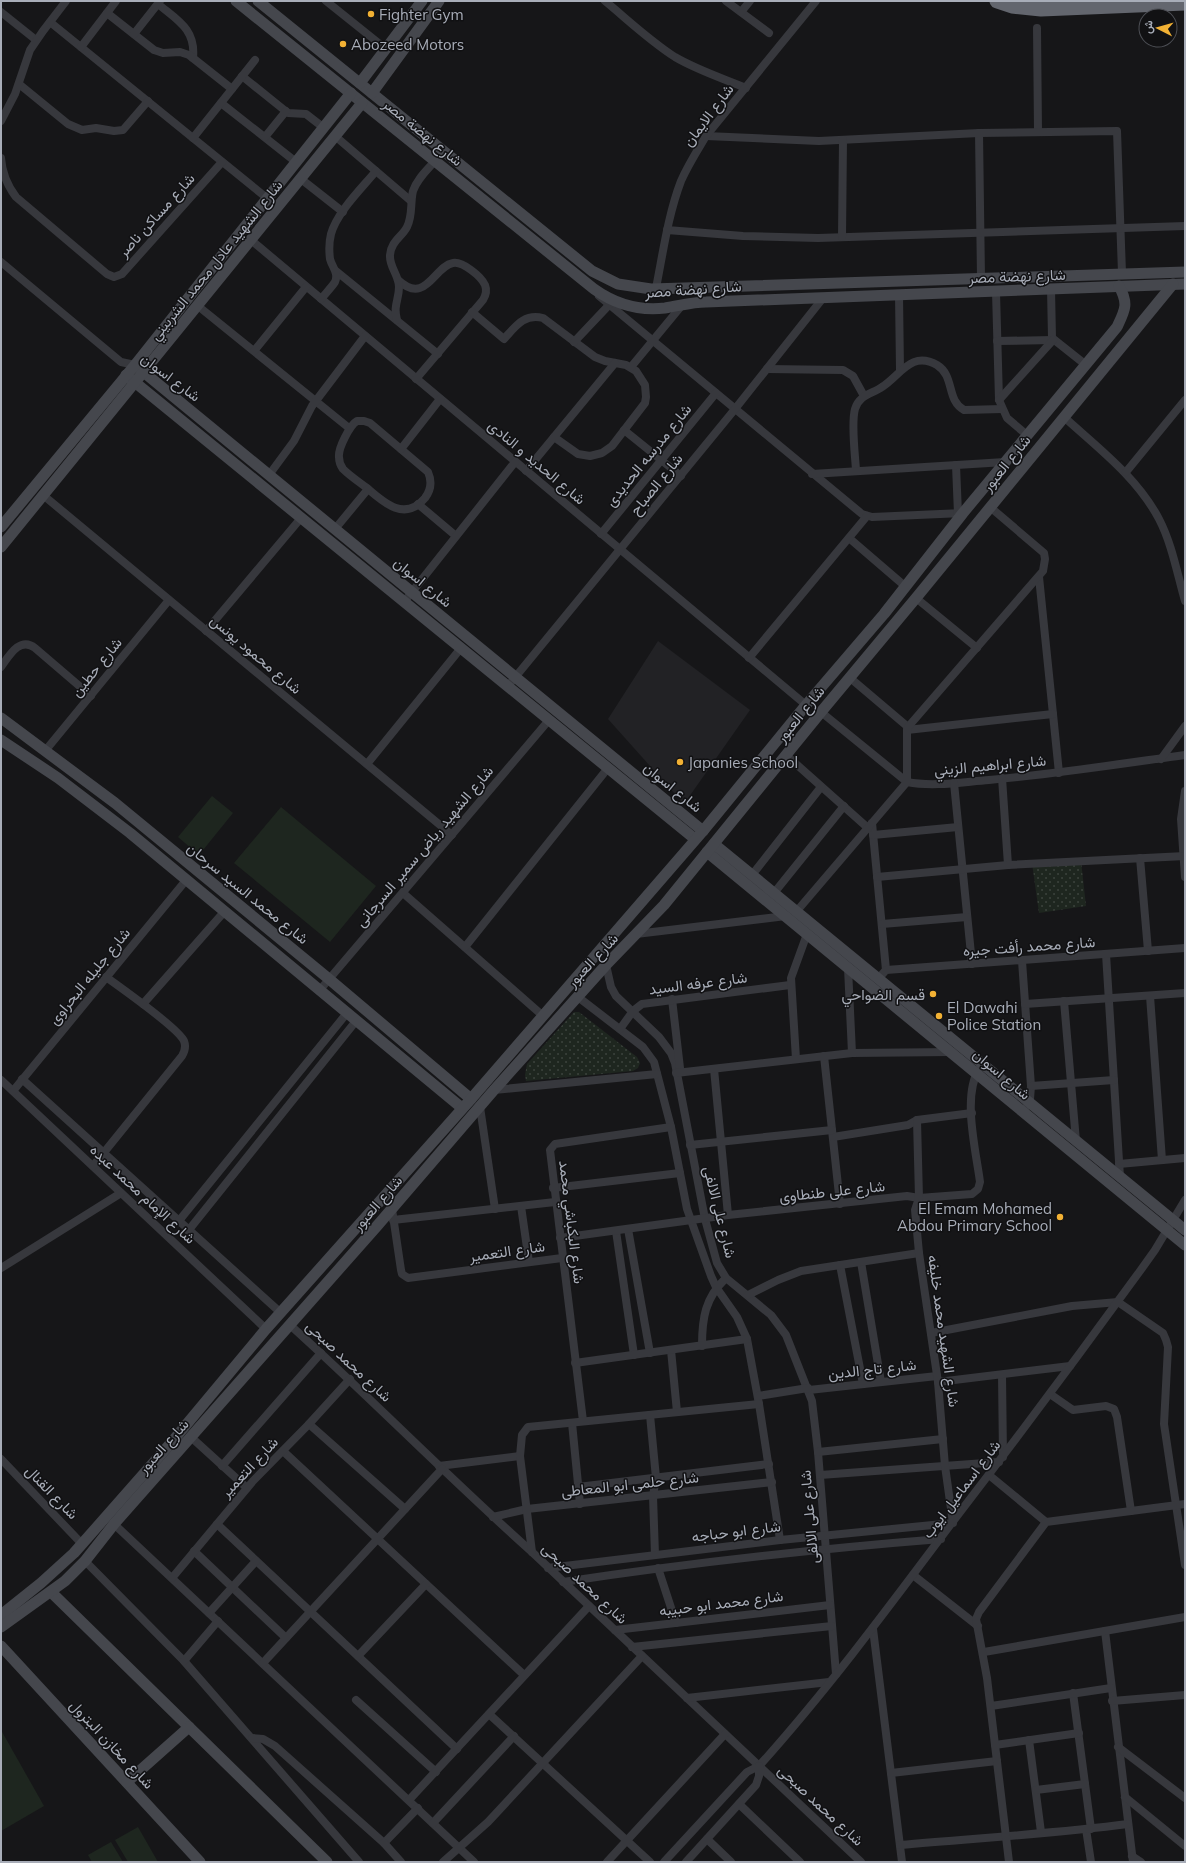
<svg xmlns="http://www.w3.org/2000/svg" width="1186" height="1863" viewBox="0 0 1186 1863" font-family="Mulish,Vazirmatn,sans-serif">
	<style>
		.built { fill: #222225 }
		.grass { fill: url(#grass-dots) }
		.pitch { fill: #1e261f }
		.lines { fill: none; stroke-linecap: round; stroke-linejoin: round }
		.street { stroke: #37383d; stroke-width: 8 }
		.secondary { stroke: #45474d; stroke-width: 11 }
		.highway { stroke: #63666e; stroke-width: 15 }
		.poi-dot { fill: #f2b134; stroke: #111113; stroke-width: 1.5 }
		.labels { text-anchor: middle; dominant-baseline: central; stroke-width: 3; stroke-linejoin: round; paint-order: stroke }
		.poi-label { font-size: 15px; fill: #a8adb8; stroke: #111113; text-anchor: start }
		.street-label { font-size: 15px; fill: #a8adb8; stroke: #111113 }
	</style>
	<defs>
		<pattern id="grass-dots" width="8" height="8" patternUnits="userSpaceOnUse"><rect width="8" height="8" fill="#1e261f"/><path d="M2 2h.1M6 6h.1" fill="none" stroke="#3c433d" stroke-width="1.8" stroke-linecap="round"/></pattern>
	</defs>
	<rect width="100%" height="100%" fill="#161618"/>
	<polygon class="built" points="658,641 750,710 684,804 608,719"/>
	<g class="grass">
		<polygon points="1081,861 1086,906 1039,913 1032,863"/>
		<polygon points="574,1012 579,1012 637,1057 640,1063 638,1068 633,1071 526,1081 525,1075 527,1064"/>
	</g>
	<g class="pitch">
		<polygon points="212,796 233,813 199,855 178,837"/>
		<polygon points="281,807 376,886 330,942 234,863"/>
		<polygon points="1,1730 44,1806 1,1831"/>
		<polygon points="138,1827 158,1862 128,1862 115,1840"/>
		<polygon points="111,1842 123,1862 92,1862 88,1855"/>
	</g>
	<g class="lines">
		<g class="street">
			<polyline points="326,1 386,49"/>
			<path d="M605,1C628,20 650,41 675,57C697,70 722,78 746,88"/>
			<polyline points="726,1 769,33"/>
			<path d="M158,4C177,20 196,29 193,58"/>
			<polyline points="1,12 36,40"/>
			<polyline points="741,12 750,1"/>
			<polyline points="107,13 154,50 163,53 180,52 189,55 232,89"/>
			<polyline points="50,22 278,207"/>
			<polyline points="1037,28 1038,131"/>
			<polyline points="134,34 160,1"/>
			<polyline points="81,47 116,1"/>
			<polyline points="242,76 288,113 306,114 324,128"/>
			<polyline points="19,84 68,124 82,130 96,128 114,131 123,130 148,101"/>
			<polyline points="221,103 296,162"/>
			<polyline points="1,121 15,94 30,50 43,31 66,1"/>
			<polyline points="979,133 981,278"/>
			<polyline points="335,136 411,201"/>
			<polyline points="706,136 819,141 979,133 1117,131 1122,273"/>
			<polyline points="265,137 286,111"/>
			<polyline points="193,138 255,60"/>
			<path d="M1,158C2,173 7,185 16,197L107,274L114,277L122,274L222,162"/>
			<polyline points="301,179 343,212"/>
			<polyline points="667,230 743,236 818,238 1185,226"/>
			<polyline points="842,237 843,140"/>
			<polyline points="251,240 806,705"/>
			<polyline points="1,262 121,362 135,365"/>
			<polyline points="336,271 438,354"/>
			<path d="M398,280C426,306 434,266 453,263C462,261 481,276 485,285C487,290 486,295 483,300L416,379"/>
			<path d="M656,288C663,253 668,215 681,181C688,165 697,151 706,136L816,1"/>
			<polyline points="1051,289 1052,338 1086,365"/>
			<polyline points="996,292 999,400 1007,418 1027,435"/>
			<polyline points="899,295 900,370"/>
			<polyline points="599,296 862,514 872,517 963,513"/>
			<path d="M321,299C325,294 331,288 335,282C339,273 332,267 330,259C329,251 329,242 331,234C337,212 362,188 376,171"/>
			<polyline points="198,306 349,428"/>
			<path d="M472,312L504,339C515,327 524,313 543,318L595,357L605,361L626,365L636,371L645,385L646,397L645,403L612,446L602,453L590,456L578,454L554,437"/>
			<path d="M397,320C393,305 399,300 399,287C399,275 389,267 390,255C391,241 402,237 407,227C413,215 410,203 413,191C417,179 427,170 435,161"/>
			<polyline points="997,341 1053,340"/>
			<polyline points="574,342 609,305"/>
			<polyline points="254,351 306,287"/>
			<polyline points="631,367 683,304"/>
			<polyline points="767,369 843,370 853,376 864,396"/>
			<polyline points="999,400 1053,340"/>
			<path d="M1064,417C1098,448 1137,477 1159,519C1172,544 1177,573 1185,601"/>
			<path d="M357,421H364L370,423L428,472C432,481 431,490 425,498C405,522 384,503 367,488C359,482 350,476 343,469C340,465 339,461 339,457C338,448 350,425 357,421Z"/>
			<polyline points="624,430 681,476"/>
			<polyline points="401,449 440,399"/>
			<polyline points="956,465 958,514"/>
			<path d="M856,470C855,454 851,423 855,409C859,395 872,394 882,387C900,376 911,350 937,365C955,376 946,400 964,410L1002,409"/>
			<polyline points="526,471 615,363"/>
			<polyline points="1126,472 1185,400"/>
			<polyline points="812,474 1005,462"/>
			<polyline points="269,475 294,441 312,406 365,336"/>
			<polyline points="43,495 452,835"/>
			<polyline points="418,504 456,536"/>
			<polyline points="335,529 368,489"/>
			<polyline points="601,534 716,393"/>
			<polyline points="849,538 906,587"/>
			<polyline points="1039,577 1059,773"/>
			<polyline points="916,598 977,648"/>
			<polyline points="404,602 515,462"/>
			<polyline points="206,631 301,518"/>
			<polyline points="749,658 867,516"/>
			<path d="M1,667C9,656 20,636 35,648L91,696"/>
			<polyline points="849,677 908,727"/>
			<polyline points="508,686 735,409 823,298"/>
			<path d="M821,712L907,782C933,787 962,782 989,780C1055,774 1120,764 1185,755"/>
			<polyline points="907,730 1053,714"/>
			<polyline points="45,751 169,600"/>
			<polyline points="786,755 868,828"/>
			<polyline points="1161,759 1185,726"/>
			<polyline points="367,764 461,648"/>
			<polyline points="1002,778 1008,865"/>
			<polyline points="954,783 972,964"/>
			<polyline points="1185,791 1181,819 1185,877"/>
			<polyline points="872,823 886,970"/>
			<polyline points="873,835 958,827"/>
			<polyline points="1140,858 1148,951"/>
			<polyline points="752,875 821,787"/>
			<polyline points="877,877 1008,865 1185,856"/>
			<polyline points="403,893 542,1015"/>
			<polyline points="774,893 844,806"/>
			<polyline points="796,912 907,782 907,730 908,727 1043,571 1045,559 1044,553 990,507"/>
			<polyline points="882,924 967,917"/>
			<polyline points="636,934 786,916"/>
			<polyline points="465,947 608,768"/>
			<polyline points="1106,954 1120,1177"/>
			<polyline points="1022,961 1031,1086 1030,1099 1027,1106"/>
			<polyline points="606,965 611,987 616,996 659,1037 671,1053 675,1063 705,1219 717,1263 726,1278 771,1315 786,1335 812,1401 818,1452 836,1674"/>
			<polyline points="848,968 852,1053"/>
			<polyline points="878,979 886,970 1185,948"/>
			<polyline points="319,991 549,720"/>
			<polyline points="1150,996 1162,1160"/>
			<polyline points="578,997 643,1047 654,1062 671,1127 687,1209 711,1276 716,1287 737,1317 747,1339 759,1404 780,1540"/>
			<polyline points="672,999 680,1068"/>
			<polyline points="1064,1001 1076,1141"/>
			<polyline points="143,1004 224,912"/>
			<polyline points="1025,1004 1185,993"/>
			<polyline points="620,1029 633,1011 642,1004 790,985"/>
			<polyline points="824,1056 840,1204"/>
			<polyline points="796,1059 791,978 807,934"/>
			<polyline points="714,1069 728,1215"/>
			<polyline points="676,1073 852,1053 952,1052"/>
			<polyline points="22,1079 281,1313"/>
			<polyline points="1,1080 266,1329"/>
			<polyline points="1031,1086 1114,1080"/>
			<polyline points="494,1090 657,1074"/>
			<polyline points="13,1091 187,879"/>
			<polyline points="480,1107 495,1209"/>
			<polyline points="833,1137 908,1125 917,1120 972,1113"/>
			<polyline points="690,1145 832,1130"/>
			<polyline points="1119,1164 1185,1158"/>
			<path d="M93,1166L182,1056C185,1051 186,1046 184,1041C179,1029 120,987 106,977"/>
			<polyline points="553,1188 680,1173"/>
			<polyline points="521,1206 529,1262"/>
			<polyline points="392,1209 401,1270 402,1274 408,1278 562,1258"/>
			<polyline points="393,1220 555,1202"/>
			<polyline points="178,1222 347,1013"/>
			<polyline points="628,1229 650,1353"/>
			<polyline points="188,1231 356,1021"/>
			<polyline points="616,1231 634,1355"/>
			<path d="M560,1238L728,1215L907,1196L919,1198L972,1194L978,1189L980,1182C976,1151 962,1096 979,1069"/>
			<polyline points="861,1262 881,1382"/>
			<polyline points="840,1265 863,1384"/>
			<polyline points="1,1268 121,1193"/>
			<polyline points="748,1295 778,1280 801,1271 919,1253"/>
			<path d="M290,1325C372,1399 449,1478 532,1552L861,1862"/>
			<polyline points="931,1333 1072,1306 1118,1302 1163,1333 1166,1340 1168,1347 1164,1424 1185,1565"/>
			<path d="M702,1346C702,1318 705,1298 726,1278"/>
			<polyline points="671,1350 677,1412"/>
			<polyline points="575,1363 747,1339"/>
			<polyline points="1002,1375 1003,1457"/>
			<polyline points="938,1382 1070,1366"/>
			<polyline points="809,1390 937,1376"/>
			<polyline points="1050,1394 1073,1410 1106,1406 1114,1409 1117,1417 1131,1511"/>
			<polyline points="758,1396 808,1388"/>
			<polyline points="650,1415 656,1478 653,1496 655,1555"/>
			<polyline points="583,1421 550,1150 555,1144 671,1127"/>
			<polyline points="572,1423 580,1504"/>
			<polyline points="309,1424 405,1509"/>
			<polyline points="192,1438 247,1488"/>
			<polyline points="283,1451 524,1675"/>
			<polyline points="818,1452 943,1439"/>
			<polyline points="1,1459 82,1544"/>
			<polyline points="222,1466 321,1353"/>
			<polyline points="439,1466 520,1456"/>
			<polyline points="820,1475 999,1462"/>
			<polyline points="989,1475 1046,1522"/>
			<polyline points="578,1487 769,1464"/>
			<polyline points="493,1517 527,1509 772,1482"/>
			<polyline points="114,1524 474,1862"/>
			<polyline points="217,1524 457,1749"/>
			<polyline points="194,1551 286,1638"/>
			<polyline points="532,1552 520,1456 522,1435 528,1427 759,1404"/>
			<polyline points="85,1561 184,1661 359,1862"/>
			<polyline points="548,1568 780,1540 953,1523 945,1466 938,1382 919,1253 915,1210 919,1198 917,1120"/>
			<polyline points="658,1568 676,1623"/>
			<polyline points="913,1575 978,1626"/>
			<polyline points="172,1578 253,1481 309,1424 350,1379"/>
			<path d="M563,1582C689,1563 815,1549 941,1539"/>
			<polyline points="209,1613 256,1561"/>
			<polyline points="873,1629 902,1862"/>
			<polyline points="615,1630 830,1605"/>
			<polyline points="1105,1631 1133,1862"/>
			<polyline points="632,1647 832,1626"/>
			<polyline points="984,1652 1185,1617"/>
			<polyline points="358,1656 426,1584"/>
			<polyline points="184,1661 218,1621"/>
			<polyline points="263,1663 442,1469"/>
			<polyline points="1073,1693 1091,1829"/>
			<polyline points="687,1698 829,1682"/>
			<polyline points="356,1700 436,1772"/>
			<polyline points="1112,1701 1185,1695"/>
			<polyline points="991,1706 1111,1688"/>
			<polyline points="489,1714 650,1862"/>
			<polyline points="252,1738 263,1739 275,1746 384,1843 418,1808"/>
			<polyline points="1029,1740 1041,1832"/>
			<polyline points="995,1745 1079,1733"/>
			<polyline points="1118,1747 1185,1798"/>
			<path d="M759,1766C829,1688 891,1604 954,1520C1017,1438 1079,1355 1140,1271L1155,1250L1185,1200"/>
			<polyline points="891,1773 997,1761"/>
			<polyline points="1036,1790 1085,1784"/>
			<polyline points="1125,1797 1185,1846"/>
			<polyline points="409,1800 589,1606"/>
			<polyline points="739,1804 800,1862"/>
			<polyline points="433,1823 514,1736"/>
			<polyline points="1086,1829 1091,1862"/>
			<polyline points="707,1839 731,1862"/>
			<polyline points="384,1843 401,1862"/>
			<path d="M900,1845C976,1838 1052,1834 1128,1824"/>
			<polyline points="1132,1856 1141,1862"/>
			<polyline points="443,1862 488,1822 642,1656"/>
			<polyline points="607,1862 725,1734"/>
			<polyline points="664,1862 747,1772 759,1766"/>
			<polyline points="686,1862 756,1785 759,1776 759,1766"/>
			<polyline points="1009,1862 987,1678 976,1619 979,1612 1046,1522 1185,1504"/>
		</g>
		<g class="secondary">
			<path d="M236,1L594,289C615,304 639,311 665,308C679,306 692,302 706,302L1185,284"/>
			<polyline points="258,1 592,271 618,284 651,289 1185,272"/>
			<polyline points="360,83 422,1"/>
			<polyline points="372,93 439,1"/>
			<polyline points="135,365 703,831"/>
			<polyline points="126,375 695,839"/>
			<polyline points="1,527 135,365 351,93"/>
			<polyline points="1,547 362,103"/>
			<polyline points="1,718 115,803 329,979 471,1099"/>
			<polyline points="1,740 58,778 130,833 462,1108"/>
			<polyline points="714,844 1185,1230"/>
			<polyline points="707,852 1185,1245"/>
			<polyline points="51,1592 327,1862"/>
			<path d="M1,1615L41,1583L74,1553L171,1443L266,1329L471,1099L703,831L806,705L884,614L963,513L1117,327C1125,310 1129,304 1119,286"/>
			<polyline points="1,1627 65,1581 85,1561 114,1524 377,1226 494,1090 606,965 664,905 821,712 916,598 1173,284"/>
			<polyline points="1,1646 200,1862"/>
			<polyline points="127,1782 189,1727"/>
		</g>
		<polyline class="highway" points="997,1 1012,6 1041,9 1185,3"/>
	</g>
	<g class="poi-dot">
		<circle cx="371" cy="14" r="4"/>
		<circle cx="343" cy="44" r="4"/>
		<circle cx="680" cy="762" r="4"/>
		<circle cx="933" cy="994" r="4"/>
		<circle cx="939" cy="1016" r="4"/>
		<circle cx="1060" cy="1217" r="4"/>
	</g>
	<g class="labels">
		<g class="poi-label">
			<text x="379" y="14">Fighter Gym</text>
			<text x="351" y="44">Abozeed Motors</text>
			<text x="688" y="762">Japanies School</text>
			<text x="925" y="994" text-anchor="end">قسم الضواحي</text>
			<text x="947" y="1007">El Dawahi<tspan x="947" dy="17">Police Station</tspan></text>
			<text x="1052" y="1208" text-anchor="end">El Emam Mohamed<tspan x="1052" dy="17">Abdou Primary School</tspan></text>
		</g>
		<g class="street-label">
			<text transform="translate(708 115) rotate(-53)">شارع الايمان</text>
			<text transform="translate(423 132) rotate(39)">شارع نهضة مصر</text>
			<text transform="translate(156 215) rotate(-48)">شارع مساكن ناصر</text>
			<text transform="translate(216 260) rotate(-51)">شارع الشهيد عادل محمد الشربيني</text>
			<text transform="translate(1017 276) rotate(-2)">شارع نهضة مصر</text>
			<text transform="translate(693 289) rotate(-4)">شارع نهضة مصر</text>
			<text transform="translate(171 377) rotate(37)">شارع اسوان</text>
			<text transform="translate(648 455) rotate(-51)">شارع مدرسه الحديدى</text>
			<text transform="translate(537 462) rotate(40)">شارع الحديد و النادى</text>
			<text transform="translate(1006 463) rotate(-51)">شارع العبور</text>
			<text transform="translate(656 484) rotate(-51)">شارع الصباح</text>
			<text transform="translate(423 582) rotate(39)">شارع اسوان</text>
			<text transform="translate(256 654) rotate(40)">شارع محمود يونس</text>
			<text transform="translate(96 667) rotate(-51)">شارع حطين</text>
			<text transform="translate(800 714) rotate(-51)">شارع العبور</text>
			<text transform="translate(990 765) rotate(-5)">شارع ابراهيم الزيني</text>
			<text transform="translate(673 787) rotate(39)">شارع اسوان</text>
			<text transform="translate(424 846) rotate(-50)">شارع الشهيد رياض سمير السرجانى</text>
			<text transform="translate(248 893) rotate(39)">شارع محمد السيد سرحان</text>
			<text transform="translate(1029 946) rotate(-4)">شارع محمد رأفت جيره</text>
			<text transform="translate(592 960) rotate(-47)">شارع العبور</text>
			<text transform="translate(89 976) rotate(-51)">شارع جليله البحراوى</text>
			<text transform="translate(698 983) rotate(-7)">شارع عرفه السيد</text>
			<text transform="translate(1002 1074) rotate(40)">شارع اسوان</text>
			<text transform="translate(832 1191) rotate(-6)">شارع على طنطاوى</text>
			<text transform="translate(143 1194) rotate(43)">شارع الإمام محمد عبده</text>
			<text transform="translate(377 1203) rotate(-49)">شارع العبور</text>
			<text transform="translate(720 1212) rotate(76)">شارع على الالفى</text>
			<text transform="translate(572 1222) rotate(83)">شارع البكباشي محمد</text>
			<text transform="translate(507 1251) rotate(-8)">شارع التعمير</text>
			<text transform="translate(944 1331) rotate(82)">شارع الشهيد محمد خليفه</text>
			<text transform="translate(349 1361) rotate(43)">شارع محمد صبحى</text>
			<text transform="translate(872 1369) rotate(-6)">شارع تاج الدين</text>
			<text transform="translate(163 1446) rotate(-48)">شارع العبور</text>
			<text transform="translate(249 1467) rotate(-47)">شارع التعمير</text>
			<text transform="translate(630 1484) rotate(-6)">شارع حلمى ابو المعاطى</text>
			<text transform="translate(961 1489) rotate(-53)">شارع اسماعيل ايوب</text>
			<text transform="translate(52 1492) rotate(46)">شارع القنال</text>
			<text transform="translate(809 1517) rotate(-95)">شارع على الالفى</text>
			<text transform="translate(736 1531) rotate(-7)">شارع ابو حباجه</text>
			<text transform="translate(585 1583) rotate(43)">شارع محمد صبحى</text>
			<text transform="translate(721 1603) rotate(-7)">شارع محمد ابو حبيبه</text>
			<text transform="translate(112 1744) rotate(47)">شارع مخازن البترول</text>
			<text transform="translate(821 1805) rotate(43)">شارع محمد صبحى</text>
		</g>
	</g>
	<rect width="1186" height="1863" fill="none" stroke="#a8adb8" stroke-width="4"/>
	<g transform="translate(1158 28) rotate(276)"><circle r="19" fill="#111113" stroke="#4d4f55"/>
	<path d="M0-3L7 15L0 10L-7 15Z" fill="#f2b134"/>
	<text y="-6" font-size="11" font-weight="bold" text-anchor="middle" fill="#a8adb8">ش</text>
	</g>
</svg>
